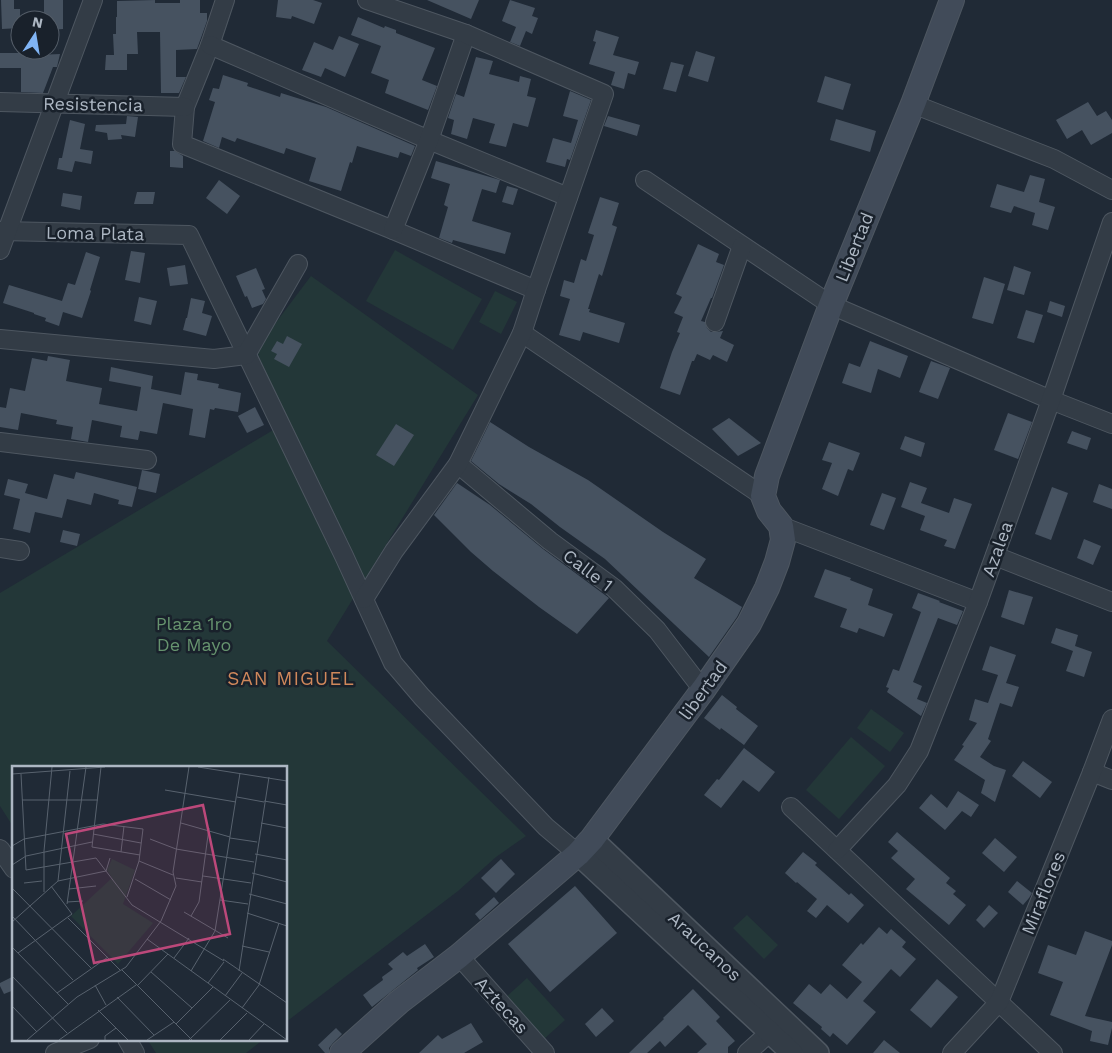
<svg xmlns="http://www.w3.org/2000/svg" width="1112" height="1053" viewBox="0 0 1112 1053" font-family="'Work Sans',sans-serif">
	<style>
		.green { fill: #233738 }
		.building { fill: #465260 }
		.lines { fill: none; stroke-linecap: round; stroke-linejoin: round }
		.minor-casing { stroke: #4e5761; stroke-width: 20 }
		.tertiary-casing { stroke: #4e5761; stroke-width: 24 }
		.secondary-casing { stroke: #4e5761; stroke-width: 26 }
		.minor { stroke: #333c46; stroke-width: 18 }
		.tertiary { stroke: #333c46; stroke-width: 21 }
		.secondary { stroke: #414b59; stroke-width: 24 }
		.labels { text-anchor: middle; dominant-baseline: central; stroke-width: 5; stroke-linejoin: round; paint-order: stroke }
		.street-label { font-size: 18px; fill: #adb7c3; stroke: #19212b }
		.park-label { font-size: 18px; fill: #66936e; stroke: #19212b }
		.neighbourhood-label { font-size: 19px; letter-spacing: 1px; fill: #d0885b; stroke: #19212b }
		.inset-road { fill: none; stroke: #58626e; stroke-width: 1 }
		.view { fill: #bc487a; fill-opacity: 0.15; stroke: #bc487a; stroke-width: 2.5 }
		.inset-edge { fill: none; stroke: #adb7c3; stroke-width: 2.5 }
	</style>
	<rect width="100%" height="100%" fill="#202a36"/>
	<g class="green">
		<polygon points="395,250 482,299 453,350 366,301"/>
		<polygon points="311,276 478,395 327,641 526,836 496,857 458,891 286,1022 286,767 14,767 14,828 0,806 0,593 285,423 256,349"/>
		<polygon points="495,291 517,302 501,334 479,322"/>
		<polygon points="871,709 904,733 890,752 857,728"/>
		<polygon points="851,737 885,766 839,819 806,790"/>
		<polygon points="747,915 778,945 764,959 733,928"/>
		<polygon points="527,978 565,1020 544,1039 506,997"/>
		<polygon points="147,1039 264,1039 246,1053 156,1053"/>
	</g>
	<g class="building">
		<polygon points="1,0 14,0 14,9 20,9 20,28 2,29"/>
		<polygon points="44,0 63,0 63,29 50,30 50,20 44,20"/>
		<polygon points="155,0 155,3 180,3 180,0 200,0 200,13 207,13 207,21 197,49 176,50 176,77 186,77 179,93 161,93 160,32 137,32 138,54 127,54 127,70 105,70 106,55 114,55 113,34 116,34 116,17 117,17 117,1"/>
		<polygon points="278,0 313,0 322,3 314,24 292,16 291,19 276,17"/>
		<polygon points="427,0 479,0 471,19"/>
		<polygon points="510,0 535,8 532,16 538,18 532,34 526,31 520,46 510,42 516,27 502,21"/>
		<polygon points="358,17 384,28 385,26 396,30 396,33 435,48 422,80 437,86 428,110 385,93 389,80 371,73 381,46 351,35"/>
		<polygon points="596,30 619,37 613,55 639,62 635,75 628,73 624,89 611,85 615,72 589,64 596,42 593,41"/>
		<polygon points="339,36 359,44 345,77 325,68 321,77 302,70 314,42 333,50"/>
		<polygon points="696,51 715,57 708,82 688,76"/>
		<polygon points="0,53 38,53 38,55 60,54 57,67 53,67 43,93 21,92 21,68 0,68"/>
		<polygon points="476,57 493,61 489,74 519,82 520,76 531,79 527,96 536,98 528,127 513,123 506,147 489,143 495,124 473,118 467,139 451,134 454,120 448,118 456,94 464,97"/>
		<polygon points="671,62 684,65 676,92 663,89"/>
		<polygon points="223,75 248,83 247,86 280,97 281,93 326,107 415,146 411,156 400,152 398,158 357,146 352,163 350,162 341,191 309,181 316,158 286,148 284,154 237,138 235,142 222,137 219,148 203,141 215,102 209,100 213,88 219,89"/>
		<polygon points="825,76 851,84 843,110 817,102"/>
		<polygon points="570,91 591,100 570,160 567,159 565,167 546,162 553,138 571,143 578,120 563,116"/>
		<polygon points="1088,102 1097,116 1106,111 1112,120 1112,133 1091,145 1082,130 1067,139 1056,120"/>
		<polygon points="127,116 138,117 135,137 121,135 122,139 108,140 107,133 95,131 96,125 126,124"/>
		<polygon points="608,116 640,125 637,136 604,126"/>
		<polygon points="836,119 876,131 870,152 830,140"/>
		<polygon points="70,120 85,124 80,149 93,151 91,164 75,161 72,172 57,169 59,158 62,158"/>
		<polygon points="170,151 175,151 183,156 183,168 170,167"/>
		<polygon points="436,161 500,180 496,193 482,189 472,221 511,233 505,254 453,240 452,243 439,238 448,207 444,205 450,184 431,178"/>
		<polygon points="1030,175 1045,179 1039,202 1055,207 1048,230 1032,225 1035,213 1014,206 1011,213 990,207 997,184 1024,192"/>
		<polygon points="219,180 240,196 227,214 206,198"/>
		<polygon points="507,186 518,189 513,205 502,202"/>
		<polygon points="137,192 155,192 153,204 134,204"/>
		<polygon points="63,193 82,196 80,210 61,206"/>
		<polygon points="600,197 619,203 612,225 617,227 602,276 599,274 588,309 590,309 589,312 625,323 619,343 583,332 580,341 559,335 570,299 560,296 564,280 574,283 581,259 586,261 594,235 588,233"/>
		<polygon points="698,244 719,254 716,262 724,265 712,298 711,298 701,321 705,322 707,328 711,332 716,332 723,331 720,338 734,345 727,362 713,355 710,360 697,354 694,361 692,361 680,395 660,388 672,352 680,333 677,332 683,317 674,313 682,297 676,294"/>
		<polygon points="131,251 145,253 140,283 125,280"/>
		<polygon points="86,252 100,257 90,290 91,291 82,318 63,312 59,326 45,321 46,318 34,314 34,313 3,303 9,285 62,301 68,283 75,285"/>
		<polygon points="185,265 188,284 170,286 167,268"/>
		<polygon points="1014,266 1031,272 1024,295 1007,290"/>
		<polygon points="256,268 265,289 262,290 266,299 263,304 252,308 247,296 245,297 236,276"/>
		<polygon points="984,277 1005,284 993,324 972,318"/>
		<polygon points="139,297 157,301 151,325 134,321"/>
		<polygon points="191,298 205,301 202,313 212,316 206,336 183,330 186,318 187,318"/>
		<polygon points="1050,301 1065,306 1062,317 1047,312"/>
		<polygon points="1026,310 1043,315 1034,343 1017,338"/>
		<polygon points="287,336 302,344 289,367 274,359 277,354 271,351 277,341 283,344"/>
		<polygon points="870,341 908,356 900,378 878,369 871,393 842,383 849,363 860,367"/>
		<polygon points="48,356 70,360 66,381 102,388 99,404 137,411 141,387 109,381 111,367 153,376 151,389 181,395 185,372 198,374 197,380 219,384 218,388 241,393 238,412 215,408 214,410 210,409 205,438 189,435 193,409 163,403 157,434 140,431 138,440 120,437 122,426 92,420 88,442 71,439 73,427 56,424 57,420 21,413 18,430 0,427 0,407 6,408 10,388 25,391 32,358 47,361"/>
		<polygon points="931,361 950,368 938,399 919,392"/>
		<polygon points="255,407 264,425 247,433 238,416"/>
		<polygon points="1008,413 1032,422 1018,459 994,450"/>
		<polygon points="729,418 761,443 738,456 712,429"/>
		<polygon points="490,422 529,447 588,480 663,532 706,559 694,578 742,607 737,617 709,657 605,559 560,527 531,504 499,484 471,461"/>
		<polygon points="396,424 414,435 394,466 376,455"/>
		<polygon points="1072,431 1091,438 1087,450 1067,443"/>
		<polygon points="905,436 925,443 921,457 900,449"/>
		<polygon points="829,442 860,453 853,471 848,469 838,496 822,489 832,463 822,460"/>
		<polygon points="142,470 160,474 156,493 138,489"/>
		<polygon points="76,472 137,487 132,507 118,504 119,500 94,493 91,505 67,499 62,518 35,512 30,533 13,529 20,499 4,495 8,479 28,484 25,493 47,499 54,474 74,479"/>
		<polygon points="910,482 927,488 921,503 949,513 954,498 972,504 955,549 944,546 947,540 920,530 925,516 901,507"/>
		<polygon points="457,483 490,505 543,549 609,598 577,634 539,607 493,571 471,552 434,515"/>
		<polygon points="1099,484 1112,489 1112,509 1093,502"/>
		<polygon points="1052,487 1068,493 1051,540 1035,534"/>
		<polygon points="882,493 896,498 884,530 870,525"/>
		<polygon points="63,530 80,534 77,546 60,542"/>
		<polygon points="1084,539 1101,546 1093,565 1077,558"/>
		<polygon points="825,569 851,578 850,580 873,589 868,605 893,614 884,637 859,628 857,633 840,627 847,609 814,597"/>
		<polygon points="1009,590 1033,597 1024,625 1001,617"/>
		<polygon points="918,593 940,601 939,602 963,611 957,625 938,618 913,682 922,686 917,699 927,703 921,716 887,692 889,688 886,687 893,669 899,671 921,612 912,608"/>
		<polygon points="1056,628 1078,635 1075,646 1092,652 1084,677 1066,671 1073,651 1051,643"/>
		<polygon points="990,646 1016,655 1006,683 1019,687 1012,707 1000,703 988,739 991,741 980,757 994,766 1006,770 995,802 981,793 985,780 954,760 964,746 962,745 977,723 969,720 975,699 988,703 998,675 982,670"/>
		<polygon points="722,695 737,707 736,709 758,726 744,745 721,728 720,730 704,718"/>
		<polygon points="744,748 775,772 759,792 743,780 721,808 704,795 717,779 719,780"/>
		<polygon points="1023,761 1052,782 1040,798 1012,776"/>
		<polygon points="958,791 979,805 971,817 962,811 945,830 919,808 931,794 947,808"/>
		<polygon points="897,832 950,878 946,883 956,891 953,894 966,905 949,925 906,889 915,879 891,858 898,851 888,842"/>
		<polygon points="995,838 1017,857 1004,872 982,853"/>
		<polygon points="803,852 817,863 815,865 849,895 851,893 864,905 848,923 827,905 816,918 807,911 817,899 797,882 796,883 785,873"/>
		<polygon points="501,859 515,874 496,893 481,878"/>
		<polygon points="1017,881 1032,893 1029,898 1023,905 1008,892"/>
		<polygon points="575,886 617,933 550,992 508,944"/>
		<polygon points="494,897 499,903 480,920 475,914"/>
		<polygon points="989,905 998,913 984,928 976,920"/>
		<polygon points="879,927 887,934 891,929 906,942 902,947 916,959 900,977 891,969 863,1001 876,1012 847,1045 833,1033 830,1037 821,1029 822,1027 793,1003 809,984 821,994 830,984 847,999 862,982 842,965 861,943 863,945"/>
		<polygon points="1085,931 1112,941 1112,945 1085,1016 1112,1022 1112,1028 1108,1045 1090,1041 1092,1031 1050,1015 1063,982 1038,973 1048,945 1076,955"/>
		<polygon points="425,944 434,957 417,968 418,970 372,1007 363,995 383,980 382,977 393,969 388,964 403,952 407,956"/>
		<polygon points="14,976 14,990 4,994 0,986 0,983"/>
		<polygon points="937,979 958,997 931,1028 910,1010"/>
		<polygon points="693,989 720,1017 716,1021 735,1041 728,1047 728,1053 697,1053 707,1044 688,1025 665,1047 660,1041 647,1053 629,1053 664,1019 663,1018"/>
		<polygon points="602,1008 614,1021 596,1037 585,1024"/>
		<polygon points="471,1023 483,1042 464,1053 419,1053 438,1035 442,1039"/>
		<polygon points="336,1028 342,1034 333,1043 329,1048 329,1053 325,1053 318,1045"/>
		<polygon points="884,1040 900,1053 873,1053"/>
	</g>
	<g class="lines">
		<g class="minor-casing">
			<g id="minor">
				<polyline points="225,0 210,45 185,107 182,144 393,230 536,290"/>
				<polyline points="210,45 429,140 568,197"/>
				<polyline points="0,102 185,107"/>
				<polyline points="913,104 1054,159 1112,190"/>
				<polyline points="645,180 831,305 1051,400 1112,424"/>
				<polyline points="393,230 429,140 466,34"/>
				<polyline points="0,231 189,235 344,556 393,663 422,697 546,827 578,854"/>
				<polyline points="0,250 93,0"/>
				<polyline points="715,322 742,246"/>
				<polyline points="522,333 763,496"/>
				<polyline points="0,339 214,359 246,355 298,264"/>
				<polyline points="0,442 147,460"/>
				<polyline points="458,464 550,541 614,588 657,630 703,690"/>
				<polyline points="781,526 978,602"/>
				<polyline points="0,548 20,551"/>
				<polyline points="995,556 1112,602"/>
				<polyline points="364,599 394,551 458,464 522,333 536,290 604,94 466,34 367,0"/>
				<polyline points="1092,772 1112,780"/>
				<polyline points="791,807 1053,1053"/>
				<polyline points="0,849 14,869"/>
				<polyline points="837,850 897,785 919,751 978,602 1051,400 1112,222"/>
				<polyline points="459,956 545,1053"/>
				<polyline points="127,1039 135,1053"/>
				<polyline points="55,1053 90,1039"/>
				<polyline points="747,1053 780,1023"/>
				<polyline points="952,1053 999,1002 1092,772 1112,719"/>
			</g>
		</g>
		<g class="tertiary-casing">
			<g id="tertiary">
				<polyline points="592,839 818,1053"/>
				<polyline points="578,854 792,1053"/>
			</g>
		</g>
		<g class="secondary-casing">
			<polyline id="secondary" points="342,1053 399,1002 459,956 578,854 592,839 703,690 749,624 767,588 777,562 783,540 781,526 769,511 763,496 767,476 831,305 913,104 952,0"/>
		</g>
		<use href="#minor" class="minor"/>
		<use href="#tertiary" class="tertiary"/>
		<use href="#secondary" class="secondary"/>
	</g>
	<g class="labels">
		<g class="street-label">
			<text transform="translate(93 104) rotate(1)">Resistencia</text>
			<text transform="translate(95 233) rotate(1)">Loma Plata</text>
			<text transform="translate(854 247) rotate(-68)">Libertad</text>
			<text transform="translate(997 549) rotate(-70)">Azalea</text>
			<text transform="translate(588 570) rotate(37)">Calle 1</text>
			<text transform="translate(703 690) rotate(-54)">libertad</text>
			<text transform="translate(1043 893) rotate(-68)">Miraflores</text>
			<text transform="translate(705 946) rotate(43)">Araucanos</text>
			<text transform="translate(502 1005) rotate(48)">Aztecas</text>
		</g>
		<g class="park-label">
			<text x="194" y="623">Plaza 1ro<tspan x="194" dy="21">De Mayo</tspan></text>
		</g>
		<g class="neighbourhood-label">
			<text x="291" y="678">SAN MIGUEL</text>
		</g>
	</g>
	<g transform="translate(12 766)">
		<rect width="275" height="275" fill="#202a36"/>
		<path d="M100,93L123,104L111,138L141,157L106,198L59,150L100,112L95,104Z" fill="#233738"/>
		<path class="inset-road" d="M89,1L80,81L128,89M186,1L275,15M0,8L93,1M9,8L14,104L84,92L120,139L212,195M153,24L224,36M225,31L252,36M10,34H86M252,35L275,39M169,57L218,71M249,57L275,62M81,68L129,77M218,72L245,76M138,73L164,83L242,96M0,80L12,73L91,58L131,63L127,95L115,131M109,86L112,60M243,88L275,94M127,95L161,109M0,99L14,90L80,76M240,107L275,116M191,110L239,117M164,112L190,116M123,113L159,134M46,115L58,5M12,117L30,115M0,122L79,202M57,123L84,120M32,126V85L40,1M237,128L275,138M208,134L236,138M55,136L71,135M55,138L74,1M172,146L216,172M235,147L275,160M0,150L61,214M179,150L187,136L197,62M56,152L108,204M0,156L46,115L94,105L98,92M135,173L275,274M230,180L257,186M0,181L56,238M6,187L60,148L39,120M162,192L177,172M211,193L275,237M110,204L180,274M179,205L203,165L228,7M227,205L257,11M139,206L180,242M0,210L55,267M196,217L212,196M83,219L94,239M125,220L156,188M45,227L96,191M213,230L230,207M105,231L142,269M0,240L25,266M230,242L247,219L267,157M86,244L116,274M164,258L201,221M15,274L65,231L114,201L149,155L164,120L161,106L177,1M47,274L124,219M93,274V270L104,262M135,274L162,256M177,274L218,234M208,274L235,247M237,274L252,258"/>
		<path class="view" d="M191,39L218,168L82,197L54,68Z"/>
		<rect width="275" height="275" class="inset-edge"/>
	</g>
	<g transform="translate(35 35) rotate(12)"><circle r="24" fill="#19212b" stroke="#545d68"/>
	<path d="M0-4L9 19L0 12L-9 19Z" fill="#80b4f5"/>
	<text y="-8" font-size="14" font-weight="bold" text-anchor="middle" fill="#adb7c3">N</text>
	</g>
</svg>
